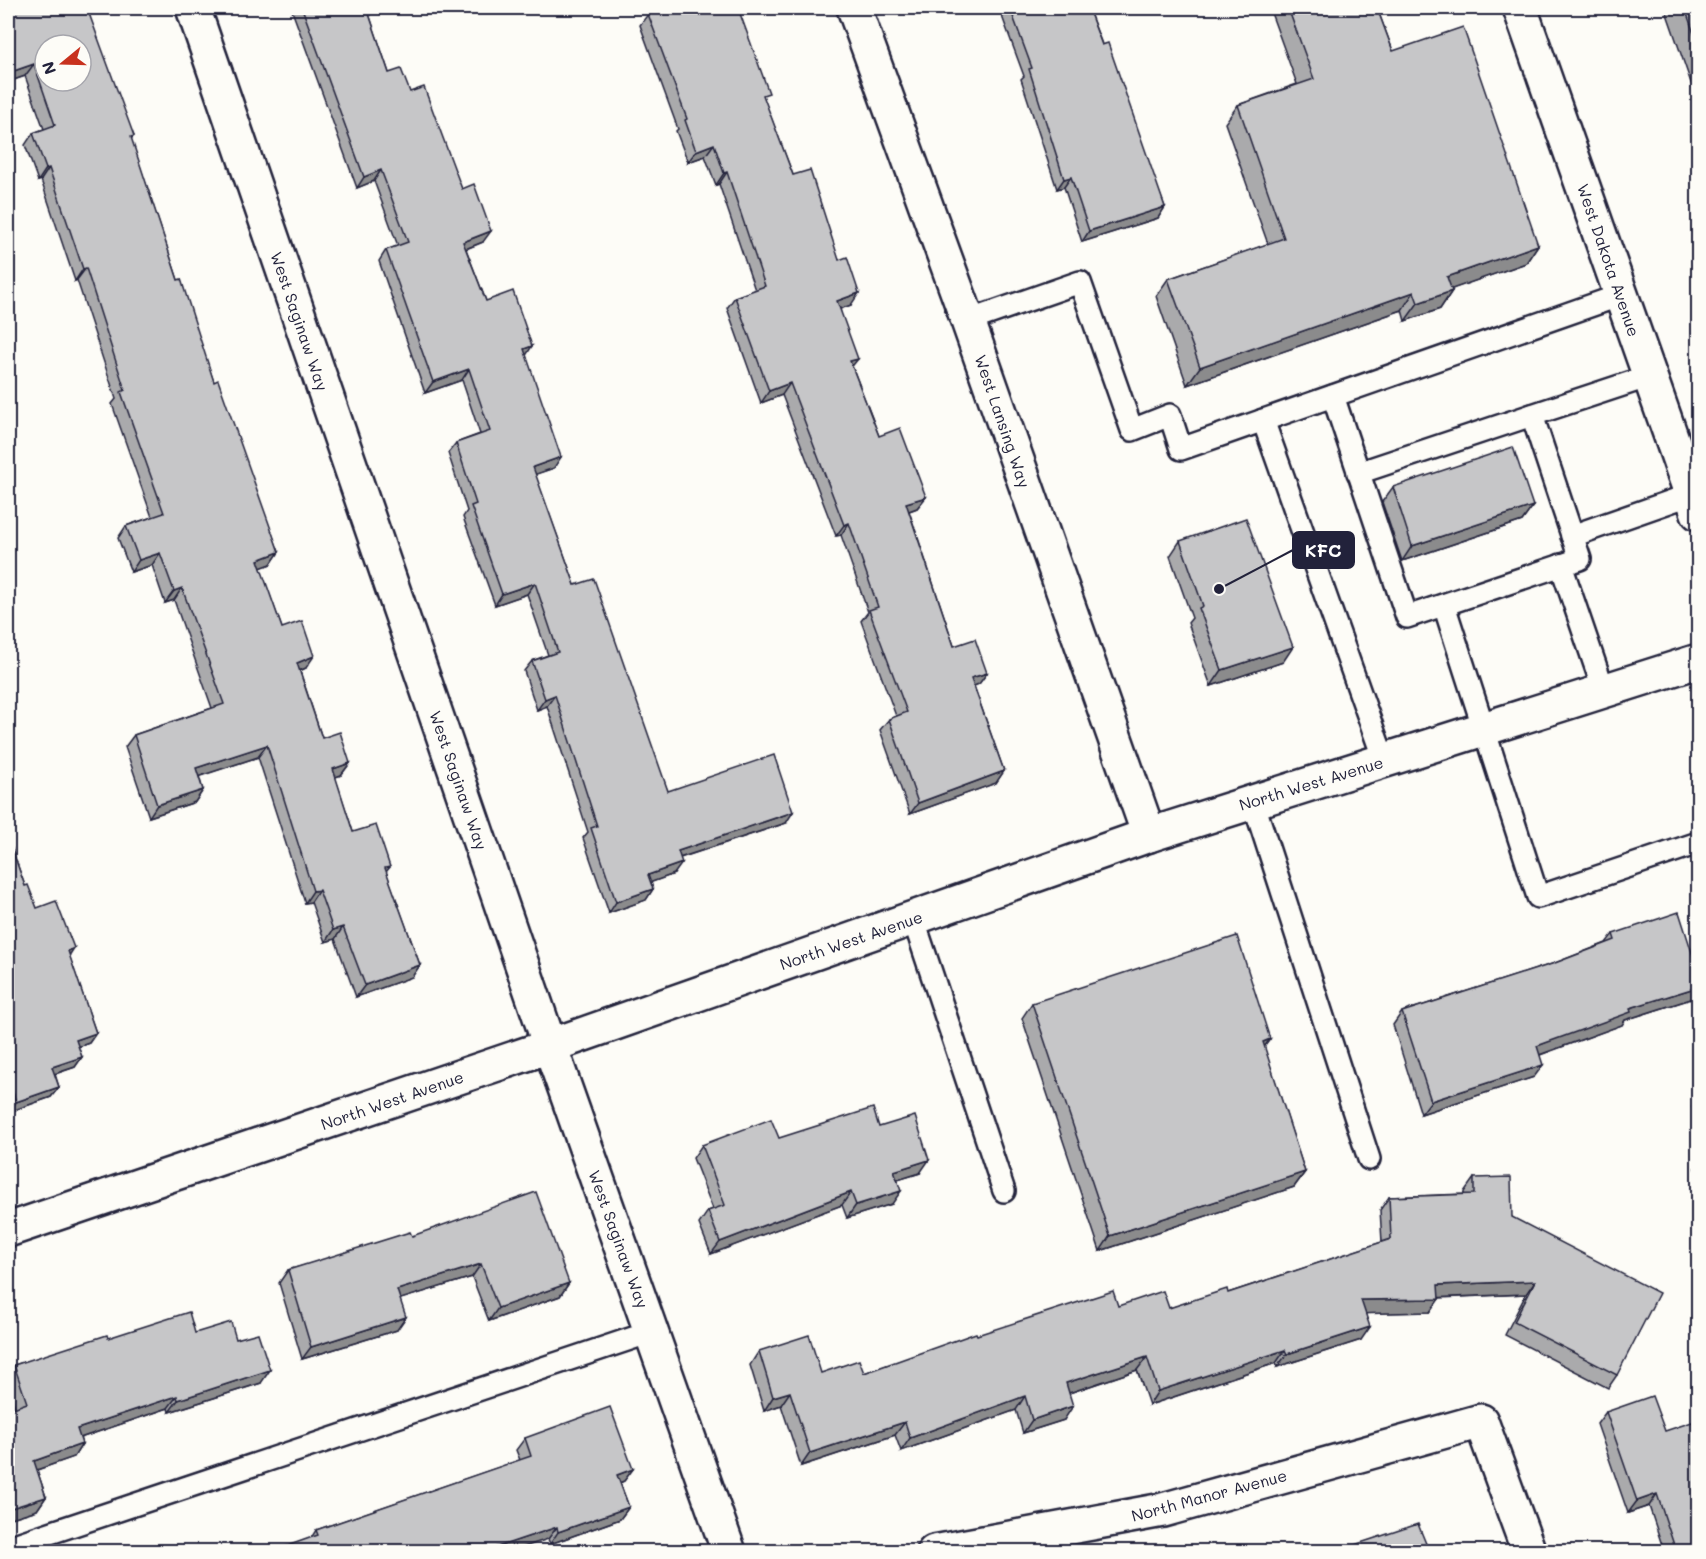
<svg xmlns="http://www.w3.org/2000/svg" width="1706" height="1559" viewBox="0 0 1706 1559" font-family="Mali,sans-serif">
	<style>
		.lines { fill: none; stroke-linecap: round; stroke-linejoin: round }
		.service-casing { stroke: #22223b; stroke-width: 26 }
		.minor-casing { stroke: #22223b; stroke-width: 38 }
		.tertiary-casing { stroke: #22223b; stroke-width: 38 }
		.secondary-casing { stroke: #22223b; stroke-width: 38 }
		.service { stroke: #fdfcf7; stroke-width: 21 }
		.minor { stroke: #fdfcf7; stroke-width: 33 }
		.tertiary { stroke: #fdfcf7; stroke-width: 33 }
		.secondary { stroke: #fdfcf7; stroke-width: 33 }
		.wall { fill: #aaaaac; stroke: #22223b; stroke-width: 1.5 }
		.shaded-wall { fill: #8b8b8c; stroke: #22223b; stroke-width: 1.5 }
		.building { fill: #c6c6c8; stroke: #22223b; stroke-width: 1.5; fill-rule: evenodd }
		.labels { text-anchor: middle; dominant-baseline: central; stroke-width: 5; stroke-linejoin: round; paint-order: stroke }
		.street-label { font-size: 16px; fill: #22223b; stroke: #fdfcf7 }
		.leader { fill: none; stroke: #22223b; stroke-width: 2 }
		.callout-dot { fill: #22223b; stroke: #fdfcf7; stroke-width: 2 }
		.callout { fill: #22223b; stroke: #22223b; stroke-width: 2 }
		.callout-label { font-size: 18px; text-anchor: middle; font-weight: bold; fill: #fff }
	</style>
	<rect width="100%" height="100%" fill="#fdfcf7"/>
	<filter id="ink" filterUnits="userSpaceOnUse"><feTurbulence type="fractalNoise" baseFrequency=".0167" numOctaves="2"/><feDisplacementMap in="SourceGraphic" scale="12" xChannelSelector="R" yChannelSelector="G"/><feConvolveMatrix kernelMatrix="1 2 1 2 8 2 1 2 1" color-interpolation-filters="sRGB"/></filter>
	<g filter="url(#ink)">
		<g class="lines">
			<g class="service-casing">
				<g id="service">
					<polyline points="968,321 1080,282 1132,430 1170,415 1181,449 1621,295"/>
					<polyline points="1333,396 1407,617 1580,559 1532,415 1650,376"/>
					<polyline points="1263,420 1384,760"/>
					<polyline points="1358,473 1532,415"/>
					<polyline points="1572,536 1692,494"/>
					<polyline points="1561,565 1604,691"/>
					<polyline points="1444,605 1538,897 1698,843"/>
					<polyline points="1253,801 1369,1159"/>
					<polyline points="913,918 1004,1191"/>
					<polyline points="8,1547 651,1332"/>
				</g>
			</g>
			<g class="minor-casing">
				<g id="minor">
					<polyline points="193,8 550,1046 729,1552"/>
					<polyline points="854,8 968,321 1149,835"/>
					<polyline points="934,1552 1163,1510 1481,1421 1529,1552"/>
				</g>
			</g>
			<g class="tertiary-casing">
				<polyline id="tertiary" points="1520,8 1698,513"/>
			</g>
			<g class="secondary-casing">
				<polyline id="secondary" points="8,1230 550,1046 1149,835 1698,661"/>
			</g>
			<use href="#service" class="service"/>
			<use href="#minor" class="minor"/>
			<use href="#tertiary" class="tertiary"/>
			<use href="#secondary" class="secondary"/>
		</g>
		<g class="wall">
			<polygon points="8,8 134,136 131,139 178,280 214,382 279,552 271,564 260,568 282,628 306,668 300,671 322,738 350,763 341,775 335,777 353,832 390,867 386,872 420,965 412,977 356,997 335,939 325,942 311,902 305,903 258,757 199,776 203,790 195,802 149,817 125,747 134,735 212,708 174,600 165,603 152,565 131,572 118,538 126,526 152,517 112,404 116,399 77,280 75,281 41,180 38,181 25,145 33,133 44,129 25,76 8,82"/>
			<polygon points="291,8 367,8 389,73 410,92 462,189 483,242 466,249 486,301 526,355 554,468 535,474 575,585 668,791 786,823 680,858 674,874 651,882 653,889 646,900 609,913 583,838 588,832 547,706 537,710 524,671 532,661 548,655 527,594 495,605 463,517 467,511 448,453 456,443 480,434 462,380 425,393 379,261 386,250 398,246 374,181 357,188"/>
			<polygon points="655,8 738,8 764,99 793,175 851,305 840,309 852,366 879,436 926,497 917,508 909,511 954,646 987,673 979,684 974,686 1004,771 996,783 910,814 880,730 889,719 896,716 861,621 868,612 841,535 836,536 782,395 761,403 727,308 735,297 755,290 719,184 716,185 705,156 688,162 676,131 678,129 640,25 648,14 656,11"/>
			<polygon points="999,8 1088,8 1165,207 1158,218 1082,242 1064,187 1057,189 1021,79 1024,76"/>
			<polygon points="1271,8 1377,8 1393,51 1538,245 1526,263 1451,289 1452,291 1440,309 1405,321 1402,310 1187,385 1156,296 1168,279 1268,244 1225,123 1238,105 1297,84 1270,10"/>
			<polygon points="1665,8 1698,8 1698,103"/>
			<polygon points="1393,487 1533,506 1522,521 1402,561 1382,502"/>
			<polygon points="1180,541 1283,662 1211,686 1188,623 1192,618 1170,556"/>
			<polygon points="8,838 25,886 37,908 69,955 96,1033 89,1043 78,1047 82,1057 75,1067 55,1074 59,1087 51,1097 9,1112 8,1107"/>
			<polygon points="1613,934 1694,998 1625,1020 1622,1025 1540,1055 1534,1077 1421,1114 1393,1025 1402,1012 1555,963 1606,943"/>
			<polygon points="1032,1003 1270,1039 1264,1047 1305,1172 1294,1187 1100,1251 1022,1018"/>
			<polygon points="1698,1098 1698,1125 1692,1107"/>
			<polygon points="879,1127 920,1173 897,1180 892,1204 847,1218 842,1205 711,1254 699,1224 708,1211 713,1209 693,1158 702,1145 779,1138"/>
			<polygon points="1698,1164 1698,1178 1695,1168"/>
			<polygon points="1474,1178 1512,1217 1617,1375 1608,1388 1505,1335 1526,1294 1439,1298 1430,1312 1366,1313 1361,1340 1277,1367 1276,1363 1149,1405 1137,1370 1069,1393 1064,1420 1023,1433 1016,1410 901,1451 895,1435 801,1466 781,1405 764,1411 750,1365 759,1351 821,1373 864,1373 977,1335 1118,1306 1169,1308 1228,1293 1382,1242 1380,1210 1389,1197 1464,1194 1464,1192"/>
			<polygon points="412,1236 569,1283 560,1296 489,1321 472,1277 400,1299 397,1330 302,1359 279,1283 288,1270"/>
			<polygon points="195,1333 236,1339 261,1383 169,1412 168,1408 80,1438 82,1444 74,1457 37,1470 46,1497 37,1510 8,1519 8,1410 15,1407 8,1385 8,1375 14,1365 108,1338"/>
			<polygon points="1606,1412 1665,1431 1698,1551 1664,1551 1649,1506 1628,1513 1597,1424"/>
			<polygon points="525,1438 633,1469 624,1481 620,1483 629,1507 620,1519 550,1544 548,1539 311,1538 316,1530 520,1460 516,1450"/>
		</g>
		<g class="shaded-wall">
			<polygon points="34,64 25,76 8,82 8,73"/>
			<polygon points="714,144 705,156 688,162 696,151"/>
			<polygon points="49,168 41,180 38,181 46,169"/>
			<polygon points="381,170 374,181 357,188 364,177"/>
			<polygon points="727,172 719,184 716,185 724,173"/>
			<polygon points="1071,177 1064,187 1057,189 1064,179"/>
			<polygon points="1165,207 1158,218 1082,242 1089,231"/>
			<polygon points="491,231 483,242 455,253 463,242"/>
			<polygon points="1538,245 1526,263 1435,295 1447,277"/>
			<polygon points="86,268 77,280 75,281 83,269"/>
			<polygon points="1452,291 1440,309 1405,321 1418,303"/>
			<polygon points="1414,292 1402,310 1187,385 1200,367"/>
			<polygon points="859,293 851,305 829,313 837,301"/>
			<polygon points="532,346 525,357 524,349"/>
			<polygon points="858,359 849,370 850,361"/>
			<polygon points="469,369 462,380 425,393 433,382"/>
			<polygon points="790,383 782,395 761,403 769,391"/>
			<polygon points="561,457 554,468 525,478 533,467"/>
			<polygon points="926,497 917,508 898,515 906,503"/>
			<polygon points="1533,506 1522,521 1402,561 1412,546"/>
			<polygon points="849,523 841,535 836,536 844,525"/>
			<polygon points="279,552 271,564 249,572 258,560"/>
			<polygon points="160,553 152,565 131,572 139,560"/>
			<polygon points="535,583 527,594 495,605 502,594"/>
			<polygon points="182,588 174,600 165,603 174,591"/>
			<polygon points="1293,647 1283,662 1211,686 1222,670"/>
			<polygon points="314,656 306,668 289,675 297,663"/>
			<polygon points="987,673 979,684 963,690 971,678"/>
			<polygon points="555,695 547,706 537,710 545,699"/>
			<polygon points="267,745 258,757 188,780 196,768"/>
			<polygon points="350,763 341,775 324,781 333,769"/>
			<polygon points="1004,771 996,783 910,814 918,803"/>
			<polygon points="203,790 195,802 149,817 157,805"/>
			<polygon points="793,812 786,823 670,861 678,851"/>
			<polygon points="682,863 674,874 641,886 648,875"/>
			<polygon points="653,889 646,900 609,913 616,902"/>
			<polygon points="319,890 311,902 305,903 313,891"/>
			<polygon points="343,927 335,939 325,942 333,930"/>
			<polygon points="74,948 67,959 68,951"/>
			<polygon points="420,965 412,977 356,997 365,985"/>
			<polygon points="1698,987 1698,992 1694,998 1625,1020 1622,1025 1528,1059 1537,1046 1630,1008"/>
			<polygon points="96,1033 89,1043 69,1050 76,1040"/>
			<polygon points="1270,1039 1259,1054 1263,1042"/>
			<polygon points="82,1057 75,1067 45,1077 52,1067"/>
			<polygon points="1543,1065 1534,1077 1421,1114 1431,1101"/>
			<polygon points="59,1087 51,1097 9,1112 16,1102"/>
			<polygon points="929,1160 920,1173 885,1184 894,1171"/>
			<polygon points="1305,1172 1294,1187 1100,1251 1110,1236"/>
			<polygon points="901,1191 892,1204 847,1218 856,1205"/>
			<polygon points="851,1192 842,1205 711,1254 720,1242"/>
			<polygon points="481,1264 472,1277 388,1303 397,1290"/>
			<polygon points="1535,1281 1526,1294 1429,1298 1438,1285"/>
			<polygon points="569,1283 560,1296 489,1321 498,1308"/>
			<polygon points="1439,1299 1430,1312 1352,1314 1361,1300"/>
			<polygon points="406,1317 397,1330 302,1359 311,1347"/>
			<polygon points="1370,1327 1361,1340 1277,1367 1287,1354"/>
			<polygon points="1285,1350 1276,1363 1149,1405 1158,1391"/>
			<polygon points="1147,1357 1137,1370 1057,1397 1066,1383"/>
			<polygon points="270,1370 261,1383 169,1412 178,1400"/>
			<polygon points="790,1392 781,1405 764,1411 773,1397"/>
			<polygon points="177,1396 168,1408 68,1442 77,1429"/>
			<polygon points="1025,1396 1016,1410 901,1451 910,1438"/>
			<polygon points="1073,1406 1064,1420 1023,1433 1032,1420"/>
			<polygon points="905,1422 895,1435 801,1466 810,1453"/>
			<polygon points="82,1444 74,1457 25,1474 34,1461"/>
			<polygon points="633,1469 624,1481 608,1487 617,1475"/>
			<polygon points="1657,1494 1649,1506 1628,1513 1637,1501"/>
			<polygon points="46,1497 37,1510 8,1519 8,1509"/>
			<polygon points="629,1507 620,1519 550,1544 558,1532"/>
			<polygon points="557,1527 548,1539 512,1551 485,1551"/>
		</g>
		<g class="building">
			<path d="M8,8H87L134,136L131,137L178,280L181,279L214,382L218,380L279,552L258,560L282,628L302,621L314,656L297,663L322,738L340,732L350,763L333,769L353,832L376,825L390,867L385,868L420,965L365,985L343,927L333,930L319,890L313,891L267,745L196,768L203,790L157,805L134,735L224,704L182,588L174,591L160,553L139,560L126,526L164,513L121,392L125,390L86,268L83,269L49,168L46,169L33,133L55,125L34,64L8,73ZM45,45H81V81H45Z"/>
			<polygon points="302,8 367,8 389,73 401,69 410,92 424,87 462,189 474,184 491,231 463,242 486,301 513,291 532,346 524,349 561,457 533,467 575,585 594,579 668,791 774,755 793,812 678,851 682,863 648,875 653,889 616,902 591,828 597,826 555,695 545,699 532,661 558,652 535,583 502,594 471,506 476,504 456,443 490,431 469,369 433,382 386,250 408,242 381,170 364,177"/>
			<polygon points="665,8 738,8 769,93 763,95 793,175 810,170 839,260 847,257 859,293 837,301 858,359 850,361 879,436 900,428 926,497 906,503 954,646 975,639 987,673 971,678 1004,771 918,803 889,719 907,712 869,610 878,607 849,523 844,525 790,383 769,391 735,297 765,286 727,172 724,173 714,144 696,151 685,120 687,119 648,14"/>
			<polygon points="1010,8 1088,8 1102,45 1108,43 1165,207 1089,231 1071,177 1064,179 1029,69 1032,68"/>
			<polygon points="1288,8 1377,8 1393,51 1463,27 1538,245 1447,277 1452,291 1418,303 1414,292 1200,367 1168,279 1284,238 1238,105 1314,79"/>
			<polygon points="1685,8 1698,8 1698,45"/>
			<polygon points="1513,447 1533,506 1412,546 1393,487"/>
			<polygon points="1246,518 1293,647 1222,670 1199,608 1203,606 1180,541"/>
			<polygon points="8,838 25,886 28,885 37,908 56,901 74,948 68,951 96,1033 76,1040 82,1057 52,1067 59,1087 16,1102 8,1076"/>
			<polygon points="1679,912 1698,971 1698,987 1630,1008 1631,1012 1537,1046 1543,1065 1431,1101 1402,1012 1555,963 1615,940 1613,934"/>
			<polygon points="1237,936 1270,1039 1263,1042 1305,1172 1110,1236 1032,1003"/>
			<polygon points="873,1108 879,1127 915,1116 929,1160 894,1171 901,1191 856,1205 851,1192 720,1242 708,1211 725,1205 702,1145 771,1119 779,1138"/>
			<polygon points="1511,1177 1512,1217 1659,1293 1617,1375 1514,1322 1535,1281 1438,1285 1439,1299 1361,1300 1370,1327 1287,1354 1285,1350 1158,1391 1147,1357 1066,1383 1073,1406 1032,1420 1025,1396 910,1438 905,1422 810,1453 790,1392 773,1397 759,1351 809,1335 821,1373 859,1360 864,1373 976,1333 977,1335 1113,1291 1118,1306 1163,1291 1169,1308 1227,1289 1228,1293 1391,1239 1389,1197 1474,1194 1474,1178"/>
			<polygon points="536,1192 569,1283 498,1308 481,1264 397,1290 406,1317 311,1347 288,1270 410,1232 412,1236"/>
			<polygon points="189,1312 195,1333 231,1322 236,1339 258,1333 270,1370 178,1400 177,1396 77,1429 82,1444 34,1461 46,1497 8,1509 8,1410 27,1403 14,1365 107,1335 108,1338"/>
			<polygon points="1652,1396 1665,1431 1698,1420 1698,1551 1676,1551 1657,1494 1637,1501 1606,1412"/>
			<polygon points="610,1407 633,1469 617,1475 629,1507 558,1532 557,1527 485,1551 273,1551 318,1535 316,1530 531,1456 525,1438"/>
			<polygon points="1418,1524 1429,1551 1336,1551"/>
		</g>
	</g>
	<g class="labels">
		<g class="street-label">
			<text transform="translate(1609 260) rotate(71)">West Dakota Avenue</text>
			<text transform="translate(300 321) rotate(71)">West Saginaw Way</text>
			<text transform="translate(1003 421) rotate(71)">West Lansing Way</text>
			<text transform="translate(459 780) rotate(71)">West Saginaw Way</text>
			<text transform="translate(1311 783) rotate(-17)">North West Avenue</text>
			<text transform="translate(851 940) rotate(-19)">North West Avenue</text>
			<text transform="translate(392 1100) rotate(-19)">North West Avenue</text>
			<text transform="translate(619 1239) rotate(70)">West Saginaw Way</text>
			<text transform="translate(1209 1495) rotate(-15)">North Manor Avenue</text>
		</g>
	</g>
	<path class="leader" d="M1219 589L1293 550"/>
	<circle class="callout-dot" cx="1219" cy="589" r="6"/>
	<rect class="callout" x="1293" y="532" width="61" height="36" rx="6"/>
	<g class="callout-label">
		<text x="1323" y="557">KFC</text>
	</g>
	<rect width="1706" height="1559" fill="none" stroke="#fdfcf7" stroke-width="30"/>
	<rect x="15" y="15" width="1676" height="1529" fill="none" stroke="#22223b" stroke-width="2" filter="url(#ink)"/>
	<g transform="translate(63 63) rotate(251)"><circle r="28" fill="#fdfcf7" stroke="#a5a5ac" stroke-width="1.5"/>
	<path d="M0-4.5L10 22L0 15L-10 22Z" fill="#c8321e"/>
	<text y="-9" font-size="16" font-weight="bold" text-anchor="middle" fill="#22223b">N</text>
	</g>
</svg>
